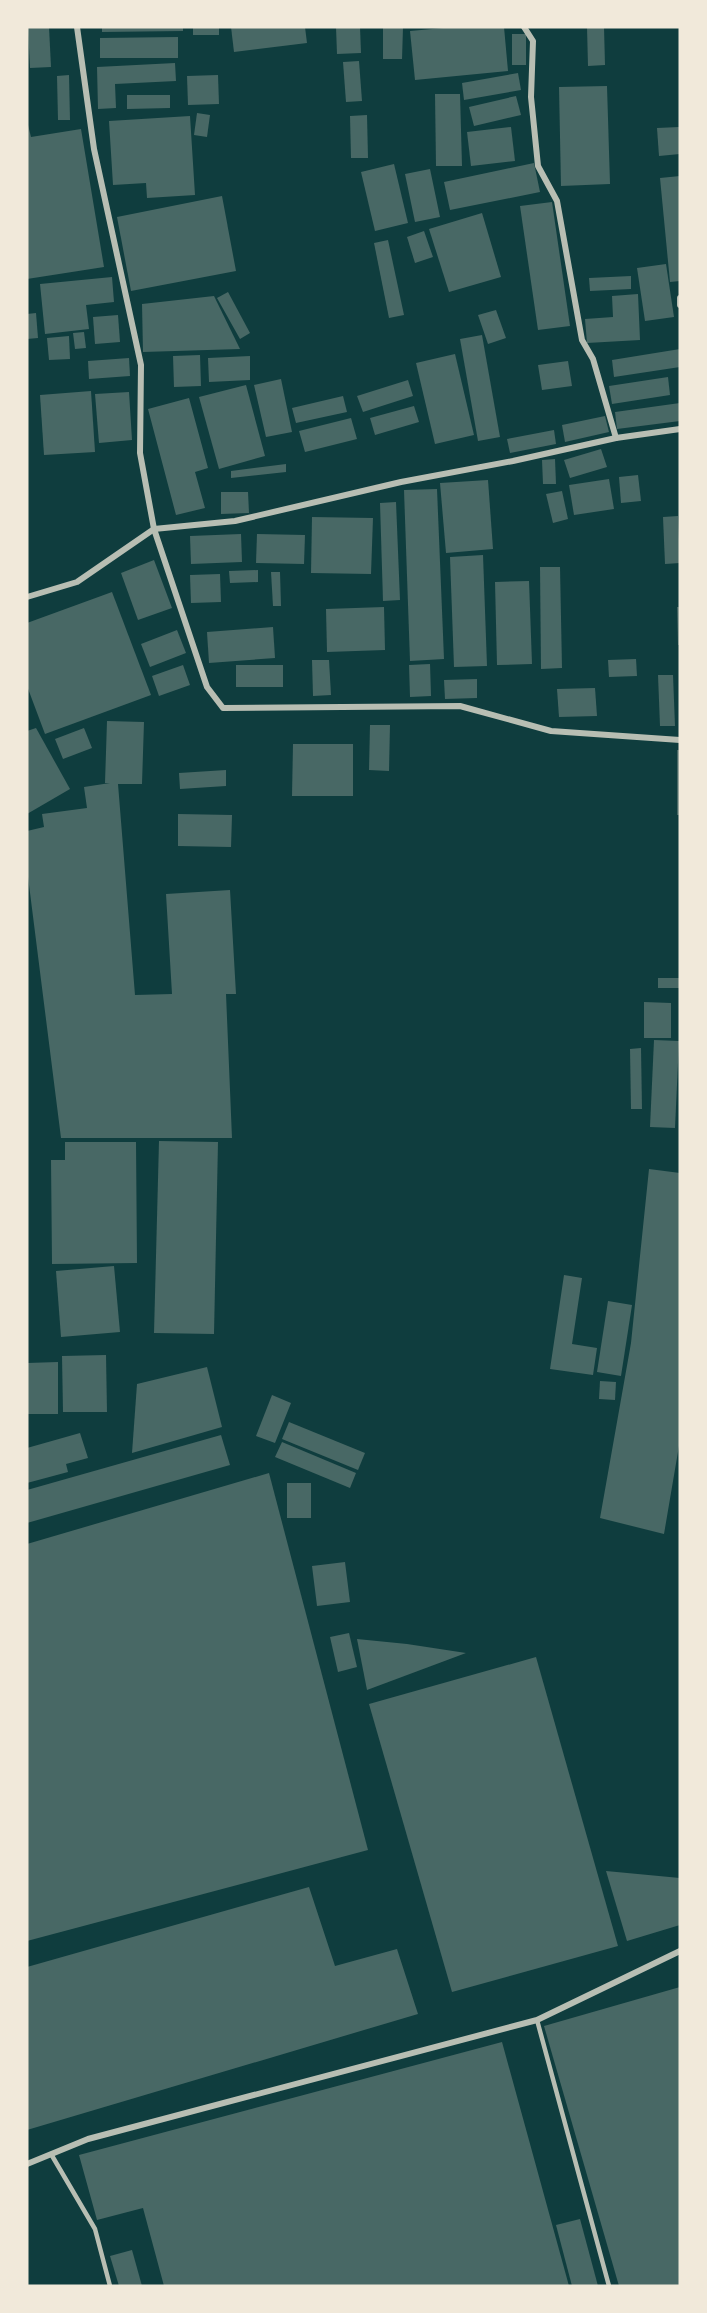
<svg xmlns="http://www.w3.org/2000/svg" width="707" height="2313" viewBox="0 0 707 2313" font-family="'IBM Plex Sans',sans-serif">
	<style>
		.building { fill: #486865 }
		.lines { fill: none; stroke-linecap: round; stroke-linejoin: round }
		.service { stroke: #b8beb3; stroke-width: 4.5 }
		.minor { stroke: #b8beb3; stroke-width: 6 }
	</style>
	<rect width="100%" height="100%" fill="#0f3d3e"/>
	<g class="building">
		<polygon points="28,27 49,27 51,67 30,68"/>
		<polygon points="102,27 183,27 183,31 102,32"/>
		<rect x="193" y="27" width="26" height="8"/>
		<polygon points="231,27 305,27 307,43 234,52"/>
		<polygon points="336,27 360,27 361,53 337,54"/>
		<polygon points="383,27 403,27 402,59 383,59"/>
		<polygon points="454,27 504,27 508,71 415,80 410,31"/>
		<polygon points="587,27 604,27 605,65 588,66"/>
		<rect x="512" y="34" width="14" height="31"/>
		<polygon points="178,37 178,58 100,58 100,38"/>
		<polygon points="359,61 362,101 346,102 343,62"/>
		<polygon points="175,63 176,81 115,84 116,108 98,109 97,67"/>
		<polygon points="518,73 521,90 464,100 462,83"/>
		<polygon points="69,75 70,120 58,120 57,76"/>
		<polygon points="218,75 219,104 188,105 187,76"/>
		<polygon points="607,86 610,184 561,186 559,87"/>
		<polygon points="435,94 460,94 462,166 436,166"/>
		<polygon points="127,95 170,95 170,108 127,109"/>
		<polygon points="516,96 521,115 474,126 469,107"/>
		<polygon points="197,113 210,115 207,137 194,135"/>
		<polygon points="367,115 368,158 351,158 350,116"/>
		<polygon points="190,116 195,195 147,198 146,183 113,185 109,121"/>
		<polygon points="27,121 31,137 81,129 104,267 27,279"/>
		<polygon points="511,127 515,161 471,166 467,132"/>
		<polygon points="679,127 680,154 659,156 657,128"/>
		<polygon points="534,163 540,192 450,210 444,182"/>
		<polygon points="394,164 408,223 375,231 361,172"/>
		<polygon points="430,169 440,217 415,222 405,174"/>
		<polygon points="680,176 680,281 670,282 660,178"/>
		<polygon points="222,196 236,271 131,291 117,217"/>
		<polygon points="552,202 570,326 538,330 520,206"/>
		<polygon points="482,213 501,277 449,292 429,229"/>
		<polygon points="424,231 433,257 415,263 407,237"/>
		<polygon points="388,240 404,315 389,318 374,243"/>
		<polygon points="666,264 674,317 645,321 637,268"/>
		<polygon points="631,276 631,289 590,291 589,278"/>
		<polygon points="112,277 114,302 86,305 89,329 45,334 40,284"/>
		<polygon points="228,292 250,333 240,339 217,298"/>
		<polygon points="638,294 640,340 587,343 585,319 613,317 612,296"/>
		<polygon points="214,296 240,349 143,352 142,304"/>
		<polygon points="496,310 506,338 488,344 478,315"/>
		<polygon points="36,313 38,338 27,339 27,314"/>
		<polygon points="118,315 120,342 95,344 93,317"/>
		<polygon points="84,332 86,348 75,349 73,333"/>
		<polygon points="482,335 500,437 478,441 460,339"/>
		<polygon points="69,336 70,359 49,360 47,338"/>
		<polygon points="680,349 680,367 614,377 612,360"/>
		<polygon points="455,354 474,435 435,444 416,363"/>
		<polygon points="200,355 201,386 174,387 173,356"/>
		<polygon points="250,356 250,380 209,382 208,358"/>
		<polygon points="129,358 130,376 89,379 88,361"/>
		<polygon points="568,361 572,386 542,390 538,365"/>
		<polygon points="668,377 670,395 612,404 609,386"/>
		<polygon points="281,379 292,432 266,437 254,385"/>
		<polygon points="408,380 413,396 363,412 357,396"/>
		<polygon points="246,385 265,456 219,469 199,397"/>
		<polygon points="91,391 95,452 44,455 40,395"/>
		<polygon points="129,392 132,440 99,443 95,394"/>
		<polygon points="343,396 347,412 296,423 292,408"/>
		<polygon points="189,398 208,468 195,472 205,508 176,515 148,409"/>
		<polygon points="680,403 680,421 617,429 615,412"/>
		<polygon points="414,406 419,422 375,435 370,418"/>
		<polygon points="605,416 609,432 565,442 562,425"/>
		<polygon points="351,418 357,439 305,452 299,431"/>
		<polygon points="554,430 556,444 510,453 507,439"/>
		<polygon points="601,449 607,467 570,478 564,460"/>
		<polygon points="555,459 556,484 543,484 542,460"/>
		<polygon points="286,464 286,472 231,478 231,471"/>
		<polygon points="638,475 641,501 621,503 619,477"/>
		<polygon points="609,479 614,509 574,515 569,485"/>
		<polygon points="488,480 493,549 446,553 440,483"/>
		<polygon points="437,489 444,659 410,661 404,490"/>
		<polygon points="562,491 568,519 553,523 546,494"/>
		<polygon points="221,492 248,492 249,513 221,514"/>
		<polygon points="396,502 400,600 383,601 380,503"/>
		<polygon points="678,516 680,563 665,564 663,517"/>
		<polygon points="312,517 373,518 371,574 311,573"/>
		<polygon points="241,534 242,562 191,564 190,536"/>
		<polygon points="257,534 305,535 304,564 256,563"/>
		<polygon points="483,555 487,666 454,667 450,557"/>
		<polygon points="154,560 172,608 138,620 121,573"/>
		<polygon points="540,567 560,567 562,668 541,669"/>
		<polygon points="258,570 258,582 230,583 229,571"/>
		<polygon points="271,572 280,572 281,606 273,606"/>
		<polygon points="220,574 221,602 191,603 190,575"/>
		<polygon points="529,581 532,664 497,665 495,582"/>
		<polygon points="112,592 151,695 45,734 27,686 27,623"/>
		<polygon points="384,607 385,650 327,652 326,609"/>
		<polygon points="677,607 680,607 680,645 678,645"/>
		<polygon points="273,627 275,658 209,663 207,632"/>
		<polygon points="177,630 186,653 150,667 141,644"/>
		<polygon points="636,659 637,676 609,677 608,660"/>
		<polygon points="312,660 329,660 331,695 313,696"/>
		<polygon points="430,664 431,696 410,697 409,665"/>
		<polygon points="183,665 190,685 159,696 152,676"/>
		<rect x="236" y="665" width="47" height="22"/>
		<polygon points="658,675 673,675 675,726 660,726"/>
		<polygon points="477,679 477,698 445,699 444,680"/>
		<polygon points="595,688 597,716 559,717 557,689"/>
		<polygon points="107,721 144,722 142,784 118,784 135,995 172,994 166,894 230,890 236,994 226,994 232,1138 61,1138 27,869 27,831 44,827 42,814 87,808 84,787 110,783 105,783"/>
		<polygon points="370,725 390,725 389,771 369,770"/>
		<polygon points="36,728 70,789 27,814 27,731"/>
		<polygon points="84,728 92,748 63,759 55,739"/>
		<polygon points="293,744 353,744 353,796 292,796"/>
		<rect x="677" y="750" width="3" height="65"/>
		<polygon points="226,770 226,786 180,789 179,773"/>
		<polygon points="178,814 232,815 231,847 178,846"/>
		<rect x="658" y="978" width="22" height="10"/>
		<polygon points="644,1002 671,1003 671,1038 644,1038"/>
		<polygon points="654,1040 679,1041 675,1128 650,1127"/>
		<polygon points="641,1048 642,1109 631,1109 630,1049"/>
		<polygon points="159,1141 218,1142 214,1334 154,1333"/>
		<polygon points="65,1142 136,1142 137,1263 52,1264 51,1160 65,1160"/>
		<polygon points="649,1169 680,1173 680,1440 664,1534 600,1518 631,1343"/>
		<polygon points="114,1266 120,1332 61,1337 56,1271"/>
		<polygon points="564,1275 582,1278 572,1344 597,1348 593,1375 550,1369"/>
		<polygon points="608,1301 632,1305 621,1376 597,1372"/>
		<polygon points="106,1355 107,1412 63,1412 62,1356"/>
		<polygon points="58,1362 58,1414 27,1414 27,1363"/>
		<polygon points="207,1367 222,1427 132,1453 137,1384"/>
		<polygon points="600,1381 616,1382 615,1400 599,1399"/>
		<polygon points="272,1395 291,1403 275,1443 256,1436"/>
		<polygon points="289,1422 365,1453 358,1470 282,1439"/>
		<polygon points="80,1433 88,1458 66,1464 68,1472 27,1483 27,1448"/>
		<polygon points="221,1435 230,1465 27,1523 27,1490"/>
		<polygon points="282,1442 356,1473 350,1488 275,1457"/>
		<polygon points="269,1473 368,1850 27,1941 27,1544"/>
		<rect x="287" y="1483" width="24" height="35"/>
		<polygon points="345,1562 350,1602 317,1606 312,1566"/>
		<polygon points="349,1633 357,1667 338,1672 330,1637"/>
		<polygon points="357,1639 407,1644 466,1653 367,1690"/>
		<polygon points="536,1657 618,1946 452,1992 369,1704"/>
		<polygon points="606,1871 680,1878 680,1925 627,1941"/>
		<polygon points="309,1887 335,1966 397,1949 418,2014 27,2130 27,1967"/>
		<polygon points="680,1987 680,2286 619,2286 544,2026"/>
		<polygon points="502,2042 569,2286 164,2286 143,2208 97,2220 79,2155"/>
		<polygon points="580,2219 598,2286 572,2286 556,2225"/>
		<polygon points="132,2250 142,2286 119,2286 110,2256"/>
	</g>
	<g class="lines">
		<g class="service">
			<polyline points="537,2020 609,2286"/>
			<polyline points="51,2154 95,2229 110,2286"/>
		</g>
		<g class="minor">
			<polyline points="77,27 94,149 141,365 140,453 154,529 207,687 223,708 460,706 551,731 680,740"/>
			<polyline points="524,27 533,41 531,97 538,166 557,201 582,340 593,359 616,438"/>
			<polyline points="680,298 680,305"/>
			<polyline points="27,597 77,582 154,529 235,521 401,482 513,461 616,438 680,429"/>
			<polyline points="27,2164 88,2139 537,2020 680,1951"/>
		</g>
	</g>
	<rect width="707" height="2313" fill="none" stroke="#f1e9da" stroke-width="57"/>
</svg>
